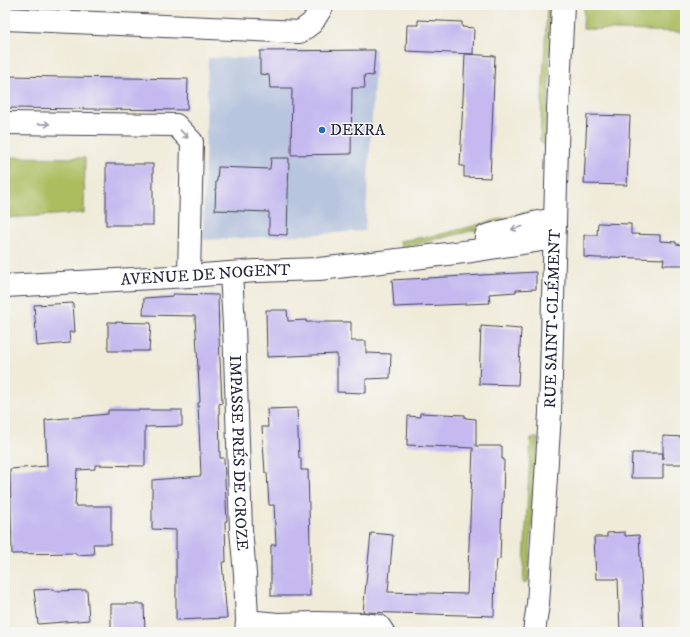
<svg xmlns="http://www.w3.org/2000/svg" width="690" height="637" viewBox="0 0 690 637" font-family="'IM FELL DW Pica',serif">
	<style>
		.industrial { fill: #b8c5de }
		.green { fill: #acbd61; stroke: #67704e }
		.building { fill: #c5b9f0 }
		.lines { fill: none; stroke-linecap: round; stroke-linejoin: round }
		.street-casing { stroke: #414053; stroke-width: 24 }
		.secondary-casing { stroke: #414053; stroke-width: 24 }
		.street { stroke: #fff; stroke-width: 22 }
		.secondary { stroke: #fff; stroke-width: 22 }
		.oneway { stroke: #9c9ca7 }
		.poi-dot { fill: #1f6fb2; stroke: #f6f6f2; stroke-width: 1.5 }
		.labels { text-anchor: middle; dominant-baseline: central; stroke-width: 3; stroke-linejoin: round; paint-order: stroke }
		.poi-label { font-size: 16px; fill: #22223b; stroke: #f6f6f2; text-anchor: start }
		.street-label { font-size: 16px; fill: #22223b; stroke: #f6f6f2 }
	</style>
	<rect width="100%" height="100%" fill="#f6f6f2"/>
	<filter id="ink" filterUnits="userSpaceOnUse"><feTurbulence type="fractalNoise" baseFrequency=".025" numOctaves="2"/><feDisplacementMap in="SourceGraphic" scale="8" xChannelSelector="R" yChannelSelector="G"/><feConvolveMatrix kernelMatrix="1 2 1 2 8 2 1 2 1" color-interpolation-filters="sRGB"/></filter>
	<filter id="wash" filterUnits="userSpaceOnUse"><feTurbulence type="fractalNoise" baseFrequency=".012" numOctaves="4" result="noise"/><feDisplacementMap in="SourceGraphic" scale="16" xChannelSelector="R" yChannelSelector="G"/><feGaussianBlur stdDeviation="0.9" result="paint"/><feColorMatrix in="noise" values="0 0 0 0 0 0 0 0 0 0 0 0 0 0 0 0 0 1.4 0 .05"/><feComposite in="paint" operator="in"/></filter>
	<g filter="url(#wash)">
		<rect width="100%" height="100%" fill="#f0ebd9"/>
		<polygon class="industrial" points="376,49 365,231 317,234 203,240 208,58 259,58 259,50"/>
		<g class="green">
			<polygon points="547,5 552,5 546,147 540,140"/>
			<polygon points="584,5 685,5 685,32 583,29"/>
			<polygon points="5,157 85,158 84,213 5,218"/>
			<polygon points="532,211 532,216 402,248 399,241 438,235"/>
			<polygon points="531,438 538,438 528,582 523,583"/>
		</g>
		<g id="blocks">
			<g class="building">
				<polygon points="418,20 462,22 462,27 474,28 473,54 406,51 407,25 418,25"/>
				<polygon points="375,50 373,76 364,75 365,88 352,88 351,154 291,155 292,88 270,88 269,75 260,74 260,51"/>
				<polygon points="465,54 495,56 490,178 464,177 464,166 460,166"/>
				<polygon points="5,76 188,79 187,110 5,108"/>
				<polygon points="587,115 630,116 627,185 584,184"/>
				<polygon points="271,158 289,158 287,235 269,234 269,212 215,210 216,181 217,181 218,167 270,169"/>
				<rect x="106" y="164" width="47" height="61"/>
				<polygon points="598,223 631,224 631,234 660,235 660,241 676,242 676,244 685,245 685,265 663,265 664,259 611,257 611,258 597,258 584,257 584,235 597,235"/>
				<polygon points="536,272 536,289 516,290 516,292 489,294 490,303 394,307 392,280"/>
				<polygon points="173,294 218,295 219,337 222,403 219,404 220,458 224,458 227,521 225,521 226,562 222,562 227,618 176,620 176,530 152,529 152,480 201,476 198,403 200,402 195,316 143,315 144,298 173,296"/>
				<polygon points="73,303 75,332 69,332 70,343 37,346 34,305"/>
				<polygon points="266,310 287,310 288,321 306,320 306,322 351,322 351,341 366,341 366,353 391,354 390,378 366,379 366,393 337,392 337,354 267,357"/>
				<polygon points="108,322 151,323 149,351 108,351"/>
				<polygon points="481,326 521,329 518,385 479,384"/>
				<polygon points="297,408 299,458 301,458 301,470 308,470 310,545 310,596 271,596 271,545 276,545 274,505 269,505 267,473 265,473 262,427 268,427 267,409"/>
				<polygon points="108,410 182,410 182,426 145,427 145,466 95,465 95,469 77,470 75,506 111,506 111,544 93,544 94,554 76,555 76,553 12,554 10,469 47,466 45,420 108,414"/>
				<polygon points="420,413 465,415 465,418 476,419 476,446 502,446 502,459 504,459 503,503 502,503 500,559 497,560 496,571 495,571 494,616 363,612 371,533 393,535 388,592 467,594 473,448 407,445 408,416 420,417"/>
				<polygon points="663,436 685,437 685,464 663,464 663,478 631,478 632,453 663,453 663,459"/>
				<polygon points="625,532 625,536 639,535 644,632 620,632 618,579 596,579 594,537 607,537 607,533"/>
				<polygon points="54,589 54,591 87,590 89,620 38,624 34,590"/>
				<polygon points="111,604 144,604 145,632 111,632"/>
			</g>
		</g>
	</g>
	<g filter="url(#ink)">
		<use href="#blocks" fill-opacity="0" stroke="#414053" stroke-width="1"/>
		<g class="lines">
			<g class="street-casing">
				<g id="street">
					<polyline points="5,19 300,32 312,23 322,7 323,5"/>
					<polyline points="5,123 176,125 192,142 189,276"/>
					<polyline points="486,236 538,222 555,219"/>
					<path id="s1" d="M231,273L234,326L241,530L245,574L247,621L246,632"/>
					<path id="s2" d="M5,286L189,276L256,271L319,269L381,262L472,251L554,238"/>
					<polyline points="247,621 278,624 316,623 363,624 379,626 383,632"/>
				</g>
			</g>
			<g class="secondary-casing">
				<g id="secondary">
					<path id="s3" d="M534,632L538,604L550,413L558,109L563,5"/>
				</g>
			</g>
			<use href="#street" class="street"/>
			<use href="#secondary" class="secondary"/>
		</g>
		<defs><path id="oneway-shaft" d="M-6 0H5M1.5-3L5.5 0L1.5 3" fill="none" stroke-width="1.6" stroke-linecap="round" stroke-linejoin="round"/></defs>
		<g class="oneway">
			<use href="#oneway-shaft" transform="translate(44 124) rotate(1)"/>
			<use href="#oneway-shaft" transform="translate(184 134) rotate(47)"/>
			<use href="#oneway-shaft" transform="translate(517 228) rotate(165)"/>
		</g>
	</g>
	<circle class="poi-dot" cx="322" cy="130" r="4"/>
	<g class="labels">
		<g class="poi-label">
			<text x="330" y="130">DEKRA</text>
		</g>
		<g class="street-label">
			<text stroke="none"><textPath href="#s2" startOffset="201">AVENUE DE NOGENT</textPath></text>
			<text stroke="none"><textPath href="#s3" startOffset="314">RUE SAINT-CLÉMENT</textPath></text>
			<text stroke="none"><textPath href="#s1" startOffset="180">IMPASSE PRÉS DE CROZE</textPath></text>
		</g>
	</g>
	<rect width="690" height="637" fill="none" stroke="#f6f6f2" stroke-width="20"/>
</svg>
